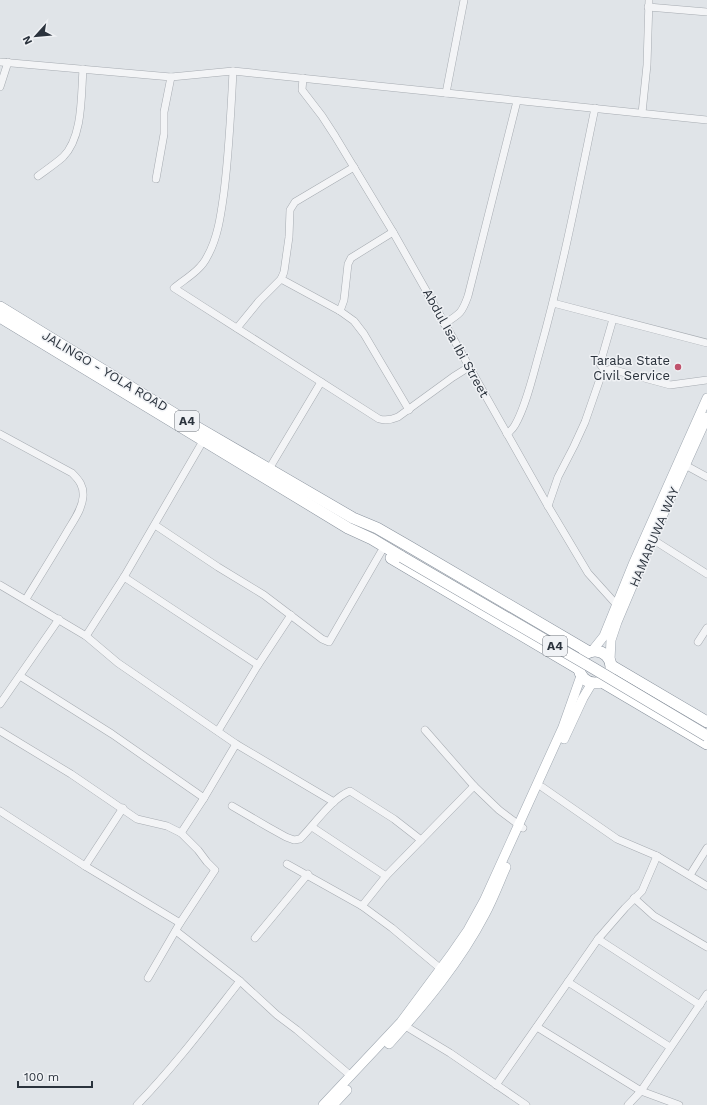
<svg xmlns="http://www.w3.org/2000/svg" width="707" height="1105" viewBox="0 0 707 1105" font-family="'Work Sans',sans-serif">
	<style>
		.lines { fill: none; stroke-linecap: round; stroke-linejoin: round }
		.minor-casing { stroke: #a6abb1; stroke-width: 8 }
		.major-casing { stroke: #a1a9b2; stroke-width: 10 }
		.highway-casing { stroke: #89929d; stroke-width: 12 }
		.minor { stroke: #f3f4f6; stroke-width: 7 }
		.major { stroke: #fff; stroke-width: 9 }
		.highway { stroke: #fff; stroke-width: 11 }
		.highway-bridge-casing { stroke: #89929d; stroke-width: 12; stroke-linecap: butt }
		.highway-bridge { stroke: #fff; stroke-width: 11 }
		.poi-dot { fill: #bf526c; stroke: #f0f2f5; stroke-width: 1.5 }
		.labels { text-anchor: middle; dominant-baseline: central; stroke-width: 3; stroke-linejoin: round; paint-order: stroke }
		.shield { fill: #f0f2f5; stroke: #666c74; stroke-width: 1 }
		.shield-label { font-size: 12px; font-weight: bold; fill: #2b333d }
		.street-label { font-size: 13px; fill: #2b333d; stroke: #f0f2f5 }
		.poi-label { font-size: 13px; fill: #2b333d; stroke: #f0f2f5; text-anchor: end }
	</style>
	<rect width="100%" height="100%" fill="#e0e4e8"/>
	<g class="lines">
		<g class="minor-casing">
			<g id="minor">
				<polyline points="648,7 707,12"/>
				<polyline points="0,62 171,77 233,71 707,120"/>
				<path d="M233,71C231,112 229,152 224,192C221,214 218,238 207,257C201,270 185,279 174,288L379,419C386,421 391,420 398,417L453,377L469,367"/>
				<polyline points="303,78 302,90 322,116 335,136 393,232 548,506 588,573 616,604"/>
				<polyline points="0,87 8,62"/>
				<polyline points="446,93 464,0"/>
				<polyline points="642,113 647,65 649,0"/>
				<path d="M38,176C46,170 55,164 63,157C83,137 81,96 83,69"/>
				<polyline points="156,179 164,134 164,112 171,77"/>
				<polyline points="281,279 340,311 354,321 364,334 409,410"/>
				<polyline points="553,303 707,343"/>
				<polyline points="340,311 344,300 348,264 351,258 393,232"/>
				<path d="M444,324C460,314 462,313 468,296L517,101"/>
				<polyline points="237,328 259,301 281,279 284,272 289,237 290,210 295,202 354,167"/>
				<polyline points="605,371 600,364 613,319"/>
				<path d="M0,434L72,473C79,480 84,486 83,497C82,509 74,520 68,530C54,554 40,576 26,599"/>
				<path d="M507,434C510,431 513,429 515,425C526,406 533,375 539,354C562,273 578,190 595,108"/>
				<polyline points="685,465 707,477"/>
				<polyline points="269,469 321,382"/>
				<polyline points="548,506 558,477 574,446 585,422 602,373 605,371 611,369 670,385 707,380"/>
				<polyline points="155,525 218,567 264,595 322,639 329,642 381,552"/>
				<polyline points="652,539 707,574"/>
				<polyline points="124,577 258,665"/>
				<polyline points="0,585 86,636 118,663 236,744 334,802"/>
				<polyline points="86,636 124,577 203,441"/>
				<polyline points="698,642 707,628"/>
				<polyline points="20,676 112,734 204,798"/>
				<polyline points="0,704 59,619"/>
				<polyline points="425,730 474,786"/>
				<polyline points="0,731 71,774 137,819 167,826 181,833 198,850 207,862 215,870 180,923 148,978"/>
				<polyline points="218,731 258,665 291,615"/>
				<polyline points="542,787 617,839 657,856 707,886"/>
				<path d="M232,806L268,827L286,837L294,840L300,839C314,825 332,798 350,791L394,819L421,840"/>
				<polyline points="0,811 85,866 180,923"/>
				<polyline points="312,827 386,876"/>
				<polyline points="181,833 204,798 236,744"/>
				<polyline points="287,864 362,906 386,876 474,786 499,810 523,828"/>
				<polyline points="85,866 123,808"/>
				<polyline points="690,875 707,848"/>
				<polyline points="634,898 654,916 707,947"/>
				<polyline points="362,906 392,928 441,969"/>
				<polyline points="176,931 240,981 277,1015 297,1030 351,1076"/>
				<polyline points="255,938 308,874"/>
				<polyline points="598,939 700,1005"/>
				<polyline points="568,982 670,1047"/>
				<polyline points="402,1024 450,1053 526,1105"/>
				<polyline points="537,1027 641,1091 679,1105"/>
				<polyline points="496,1085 598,939 625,908 642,891 657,856"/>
				<path d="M137,1105C174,1067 207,1023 240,981"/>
				<polyline points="628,1105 641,1091 707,994"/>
			</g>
		</g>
		<g class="major-casing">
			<g id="major">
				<polyline points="592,651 604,636 634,562 707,398"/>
				<polyline points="610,660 611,640 617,622 652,539 707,417"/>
				<polyline points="564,739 583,698 592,683"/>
				<path d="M389,1044C425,1004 460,962 485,914C493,899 499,883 506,867"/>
				<polyline points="323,1105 401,1022 450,956 468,930 484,901 563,727 581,676"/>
				<polyline points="333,1105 347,1090"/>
			</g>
		</g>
		<g class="highway-casing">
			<g id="highway">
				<polyline points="0,307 188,422 353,518 377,528 410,547 589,652"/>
				<polyline points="0,317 348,528 372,539 402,557"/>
				<polyline points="391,558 579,669"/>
				<circle cx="595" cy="667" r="16"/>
				<polyline points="612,666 707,722"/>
				<polyline points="602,682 707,744"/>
			</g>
		</g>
		<use href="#minor" class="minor"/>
		<use href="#major" class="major"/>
		<use href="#highway" class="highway"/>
		<g class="highway-bridge-casing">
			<polyline id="highway-bridge" points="402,557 593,668 707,736"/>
		</g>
		<use href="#highway-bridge" class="highway-bridge"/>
	</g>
	<circle class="poi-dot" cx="678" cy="367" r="4"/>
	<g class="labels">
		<g class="shield">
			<rect x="175" y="411" width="24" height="20" rx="3"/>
			<rect x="543" y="636" width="24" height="20" rx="3"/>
		</g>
		<g class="shield-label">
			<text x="187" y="421">A4</text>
			<text x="555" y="646">A4</text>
		</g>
		<g class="street-label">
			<text transform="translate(456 343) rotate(61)">Abdul Isa Ibi Street</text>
			<text transform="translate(105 371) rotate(31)">JALINGO - YOLA ROAD</text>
			<text transform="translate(654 537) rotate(-67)">HAMARUWA WAY</text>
		</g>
		<g class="poi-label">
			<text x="670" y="360">Taraba State<tspan x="670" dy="15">Civil Service</tspan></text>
		</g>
	</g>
	<g transform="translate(36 36) rotate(243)" stroke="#f0f2f5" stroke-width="3" paint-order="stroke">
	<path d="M0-3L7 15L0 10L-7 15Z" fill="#2b333d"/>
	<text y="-6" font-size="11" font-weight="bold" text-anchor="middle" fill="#2b333d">N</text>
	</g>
	<path d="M18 1081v6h74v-6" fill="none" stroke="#2b333d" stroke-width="2"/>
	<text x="24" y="1081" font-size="12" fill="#2b333d" stroke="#f0f2f5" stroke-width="3" paint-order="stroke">100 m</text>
</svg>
